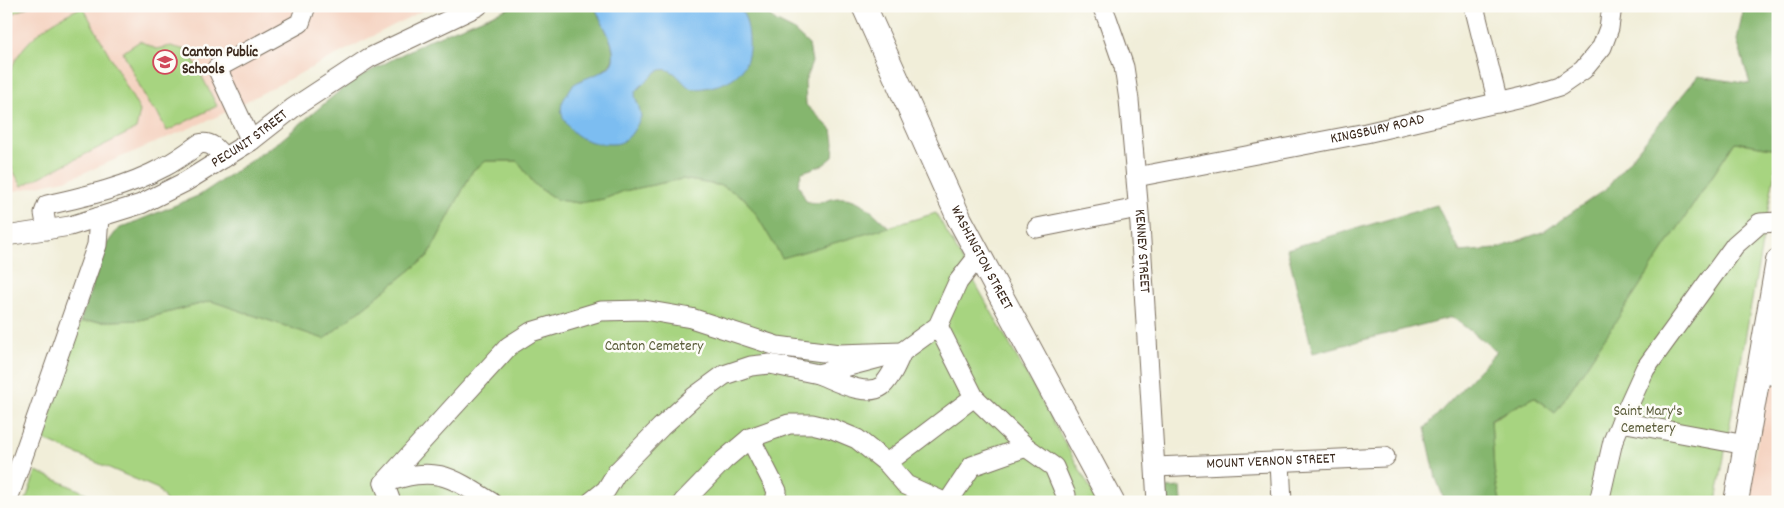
<svg xmlns="http://www.w3.org/2000/svg" width="1784" height="508" viewBox="0 0 1784 508" font-family="Dekko,sans-serif">
	<style>
		.built { fill: #f5d3c1 }
		.green { fill: #a7d480; stroke: #717f4f }
		.forest { fill: #85b66e; stroke: #607046 }
		.water { fill: #7cbdf1; stroke: #5c7488 }
		.lines { fill: none; stroke-linecap: round; stroke-linejoin: round }
		.minor-casing { stroke: #7b6f5f; stroke-width: 21 }
		.major-casing { stroke: #7b6f5f; stroke-width: 26 }
		.minor { stroke: #fff; stroke-width: 19 }
		.major { stroke: #fff; stroke-width: 24 }
		.labels { text-anchor: middle; dominant-baseline: central; stroke-width: 5; stroke-linejoin: round; paint-order: stroke }
		.poi-label { font-size: 15px; font-weight: bold; fill: #3b2a1e; stroke: #fdfcf7; text-anchor: start }
		.street-label { font-size: 15px; fill: #3b2a1e; stroke: #fdfcf7 }
		.park-label { font-size: 15px; fill: #5b5d3b; stroke: #fdfcf7 }
	</style>
	<rect width="100%" height="100%" fill="#fdfcf7"/>
	<filter id="ink" filterUnits="userSpaceOnUse"><feTurbulence type="fractalNoise" baseFrequency=".02" numOctaves="2"/><feDisplacementMap in="SourceGraphic" scale="10" xChannelSelector="R" yChannelSelector="G"/><feConvolveMatrix kernelMatrix="1 2 1 2 8 2 1 2 1" color-interpolation-filters="sRGB"/></filter>
	<filter id="wash" filterUnits="userSpaceOnUse"><feTurbulence type="fractalNoise" baseFrequency=".0096" numOctaves="4" result="noise"/><feDisplacementMap in="SourceGraphic" scale="20" xChannelSelector="R" yChannelSelector="G"/><feGaussianBlur stdDeviation="1.12" result="paint"/><feColorMatrix in="noise" values="0 0 0 0 0 0 0 0 0 0 0 0 0 0 0 0 0 1.4 0 .05"/><feComposite in="paint" operator="in"/></filter>
	<g filter="url(#wash)">
		<rect width="100%" height="100%" fill="#f1eed9"/>
		<g class="built">
			<polygon points="6,6 431,6 216,117 69,179 6,193"/>
			<polygon points="1778,332 1778,502 1747,502 1757,443"/>
		</g>
		<g class="green">
			<polygon points="6,6 29,6 6,17"/>
			<path d="M83,7L140,111L136,129L22,186C5,159 6,151 6,121C6,109 4,94 7,82C15,45 50,20 83,7Z"/>
			<polygon points="140,41 156,49 171,46 189,51 217,106 167,131 157,112 149,105 123,52"/>
			<polygon points="1735,142 1778,149 1778,154 1716,502 1500,502 1494,470 1491,420 1534,397 1555,413"/>
			<polygon points="486,161 517,161 536,186 557,200 579,203 604,199 624,191 682,179 723,186 744,198 756,214 782,258 936,213 1098,502 167,502 158,489 42,439 80,322 140,320 211,301 324,339 428,256 473,170"/>
			<polygon points="36,471 106,502 25,502"/>
		</g>
		<g class="forest">
			<path d="M514,6H595C599,20 620,49 611,63C608,68 602,71 598,74L707,6H767L769,16L777,22L793,30L809,45L812,62L805,81L806,105L832,130L834,143L833,157L823,165L802,172L798,184L806,201C817,205 822,202 832,199C858,193 871,212 889,227L782,258L756,214L744,198L723,186L682,179L624,191L604,199L579,203L557,200L536,186L517,161H486L473,170L428,256L324,339L211,301L140,320L80,322L106,245L118,229L200,195L280,141L350,82L429,40Z"/>
			<polygon points="1744,6 1778,6 1778,149 1735,142 1555,413 1534,397 1491,419 1494,470 1500,502 1445,502 1436,478 1425,428 1497,351 1452,317 1313,353 1287,249 1437,205 1460,252 1496,249 1545,231 1607,188 1698,76 1750,84 1737,40"/>
			<polygon points="1181,487 1182,502 1167,502 1166,488"/>
		</g>
		<path class="water" d="M595,6H739C746,16 748,26 749,38C752,74 729,86 696,89C683,91 677,63 658,71C655,72 652,77 649,79C626,98 638,93 641,117C635,129 628,144 613,144C600,144 590,143 580,137C572,132 567,126 563,117C560,109 561,102 566,96C568,93 570,89 572,86C581,77 610,74 613,60C616,41 600,23 595,6Z"/>
	</g>
	<g filter="url(#ink)">
		<g class="lines">
			<g class="minor-casing">
				<g id="minor">
					<path id="s1" d="M1102,6L1107,18L1124,67L1129,100L1140,225L1157,502"/>
					<polyline points="1474,6 1498,103"/>
					<polyline points="251,141 217,68 300,23 306,6"/>
					<path id="s2" d="M1136,177L1366,133L1531,95L1560,86L1583,70L1602,47L1609,28L1612,6"/>
					<polyline points="1037,228 1138,208"/>
					<path d="M47,230L44,213L47,205C87,196 127,187 164,167C176,161 188,152 199,144C211,141 217,149 224,158"/>
					<path id="s3" d="M6,236L70,226L141,204L185,182L251,141L293,108L369,58L478,6"/>
					<polyline points="938,326 974,397 1026,447 1054,467 1066,495 1066,502"/>
					<polyline points="1758,373 1778,376"/>
					<path d="M818,374C834,380 866,398 882,386C891,378 897,363 902,352"/>
					<polyline points="1746,445 1621,422 1645,369 1735,245 1760,223 1778,222"/>
					<polyline points="887,463 906,485 944,502"/>
					<polyline points="1280,463 1282,502"/>
					<path id="s4" d="M1156,467L1385,457"/>
					<polyline points="384,483 391,502"/>
					<polyline points="7,502 97,245 99,217"/>
					<path d="M491,502C447,474 435,466 384,483L509,346L531,332L601,311L644,310L691,318L777,346L839,354L902,352"/>
					<polyline points="591,502 606,490 617,472 661,427 694,397 724,375 751,366 770,364 818,374 902,352 938,326 958,282 979,255"/>
					<polyline points="683,502 724,460 750,438"/>
					<polyline points="775,502 777,491 750,438 789,424 812,424 833,429 857,439 887,463 974,397"/>
					<polyline points="948,502 972,466 1026,447"/>
					<polyline points="1599,502 1613,441 1621,422"/>
				</g>
			</g>
			<g class="major-casing">
				<g id="major">
					<path id="s5" d="M864,6L959,218L1112,502"/>
					<polyline points="1736,502 1778,261"/>
				</g>
			</g>
			<use href="#minor" class="minor"/>
			<use href="#major" class="major"/>
		</g>
	</g>
	<defs>
		<g id="school-ring" transform="scale(1.25)"><circle r="9.5" fill="#fdfcf7" stroke="#d1495b" stroke-width="1.5"/><path d="M0-5L7-2L0 1L-7-2ZM-4 1L0 2.5L4 1V4Q0 6-4 4Z" fill="#d1495b"/></g>
	</defs>
	<g fill-rule="evenodd">
		<use href="#school-ring" x="165" y="62"/>
	</g>
	<g class="labels">
		<g class="poi-label">
			<text x="182" y="53">Canton Public<tspan x="182" dy="17">Schools</tspan></text>
		</g>
		<g class="street-label">
			<text stroke="none"><textPath href="#s2" startOffset="246">KINGSBURY ROAD</textPath></text>
			<text stroke="none"><textPath href="#s3" startOffset="266">PECUNIT STREET</textPath></text>
			<text stroke="none"><textPath href="#s1" startOffset="250">KENNEY STREET</textPath></text>
			<text stroke="none"><textPath href="#s5" startOffset="278">WASHINGTON STREET</textPath></text>
			<text stroke="none"><textPath href="#s4" startOffset="115">MOUNT VERNON STREET</textPath></text>
		</g>
		<g class="park-label">
			<text x="654" y="347">Canton Cemetery</text>
			<text x="1648" y="412">Saint Mary's<tspan x="1648" dy="17">Cemetery</tspan></text>
		</g>
	</g>
	<rect width="1784" height="508" fill="none" stroke="#fdfcf7" stroke-width="25"/>
</svg>
